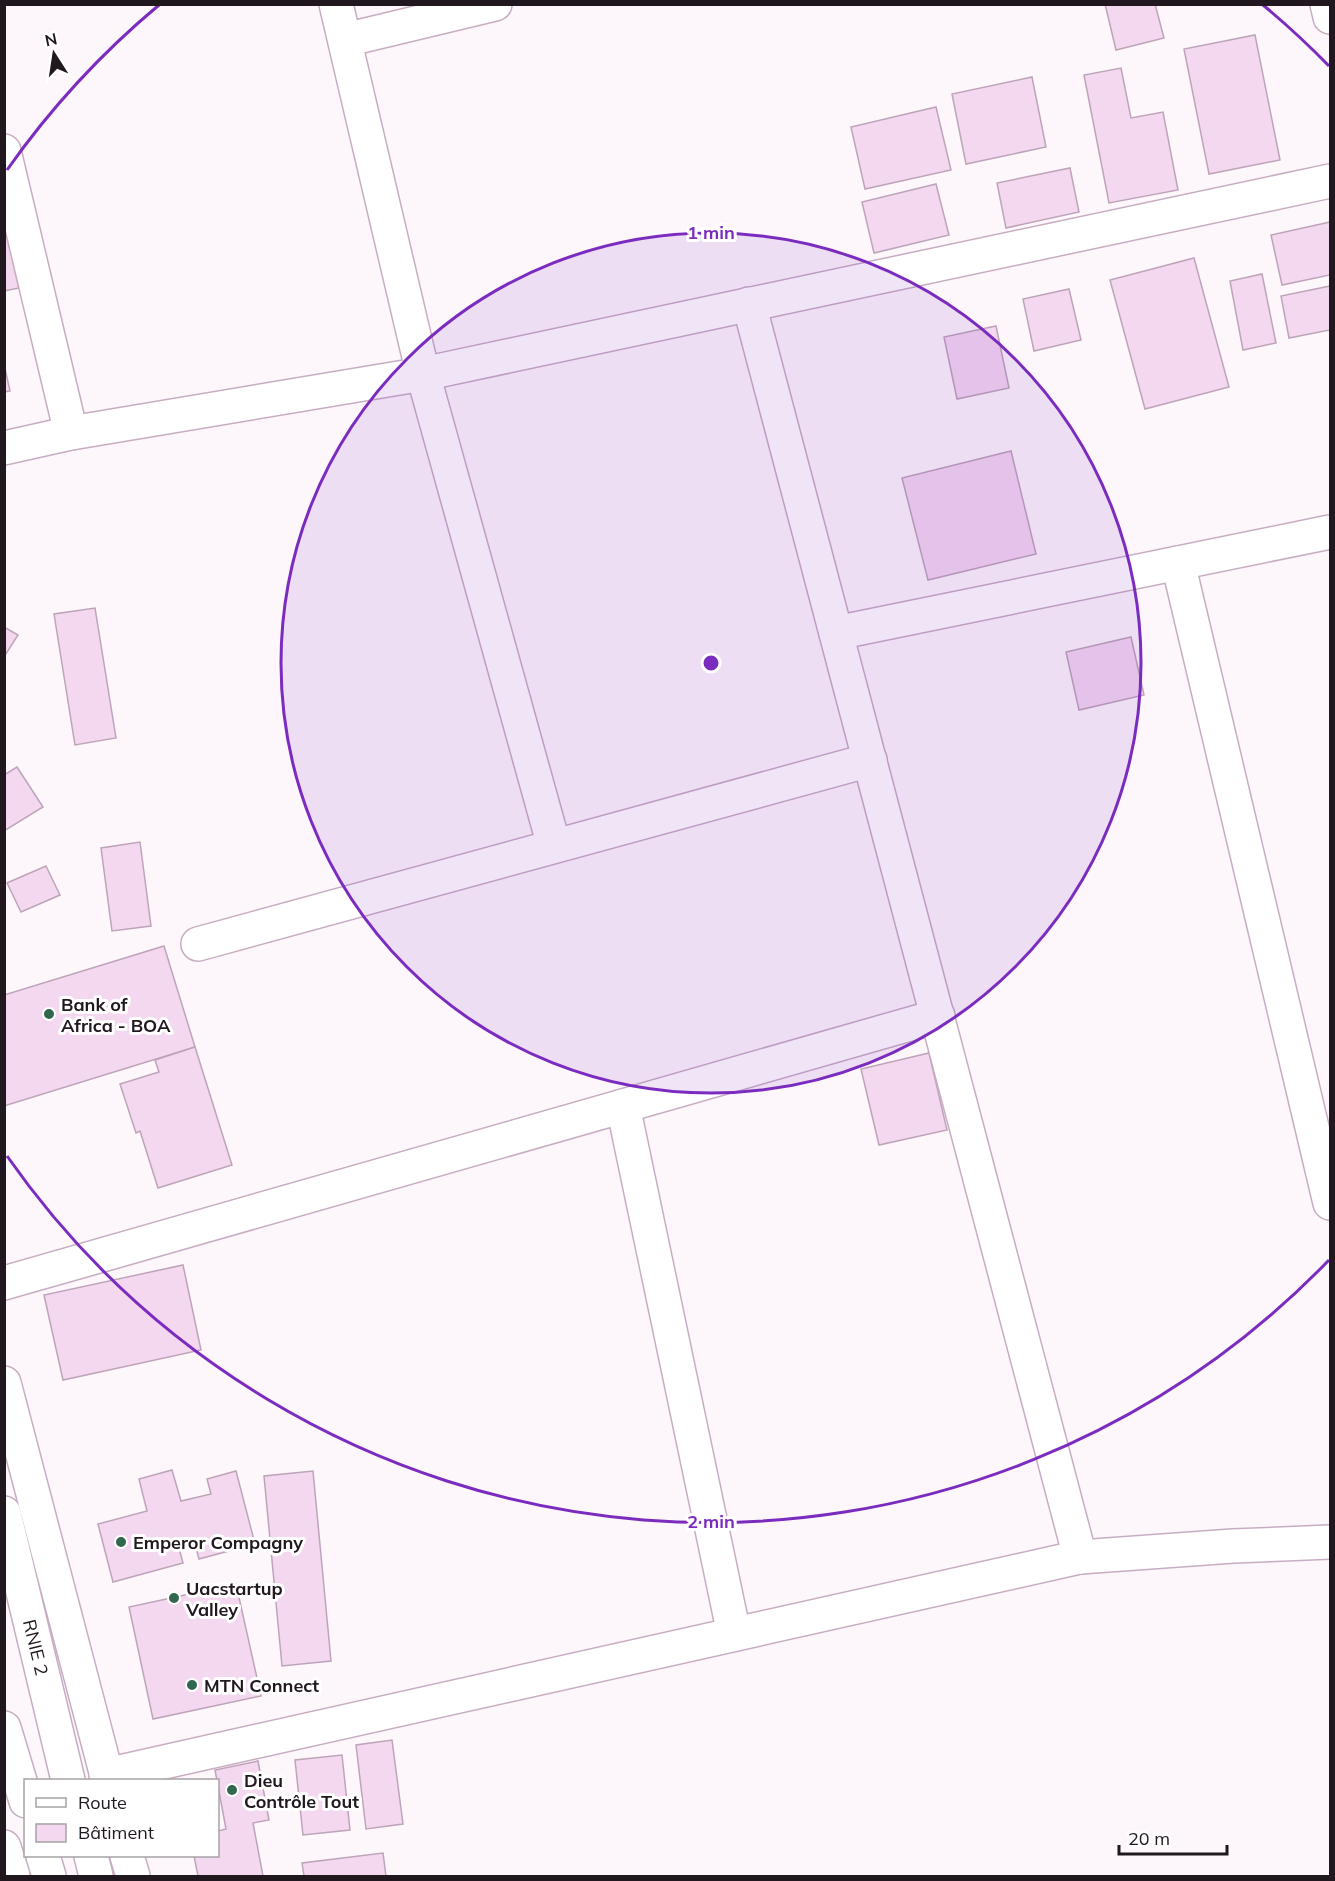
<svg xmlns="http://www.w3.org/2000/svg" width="1335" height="1881" viewBox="0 0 1335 1881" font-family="Mulish,sans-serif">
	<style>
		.building { fill: #f3d8ef; stroke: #bea4b9; stroke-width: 1.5 }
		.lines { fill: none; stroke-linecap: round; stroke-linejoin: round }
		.minor-casing { stroke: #c7adc2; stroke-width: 36 }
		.highway-casing { stroke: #c7adc2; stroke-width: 36 }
		.minor { stroke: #fff; stroke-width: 33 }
		.highway { stroke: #fff; stroke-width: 33 }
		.ring { fill: none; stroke: #7b2cbf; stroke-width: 3 }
		.poi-dot { fill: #31674e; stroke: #fff; stroke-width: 2 }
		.labels { text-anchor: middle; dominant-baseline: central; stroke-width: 6; stroke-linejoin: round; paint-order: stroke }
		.poi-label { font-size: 18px; font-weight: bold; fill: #20171f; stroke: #fff; text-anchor: start }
		.street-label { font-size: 18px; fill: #20171f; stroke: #fff }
		.centre { fill: #7b2cbf; stroke: #fff; stroke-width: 3 }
		.ring-label { font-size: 18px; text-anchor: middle; font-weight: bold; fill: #7b2cbf; stroke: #fff; stroke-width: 6; stroke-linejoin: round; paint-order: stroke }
	</style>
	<rect width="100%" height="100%" fill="#fdf7fc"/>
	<g class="building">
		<polygon points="1105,4 1155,4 1164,38 1116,50"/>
		<polygon points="1255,35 1280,160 1209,174 1184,49"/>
		<polygon points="1121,68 1131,118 1163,112 1178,190 1109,203 1084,75"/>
		<polygon points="1032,77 1046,147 966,164 952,94"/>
		<polygon points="936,107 951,170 865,189 851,127"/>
		<polygon points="1070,168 1079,212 1006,228 997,183"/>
		<polygon points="936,184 949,235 874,253 862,202"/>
		<polygon points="4,220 19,288 4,291"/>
		<polygon points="1330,222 1330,275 1282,285 1271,235"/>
		<polygon points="1194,258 1229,387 1145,409 1110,280"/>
		<polygon points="1262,274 1276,343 1243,350 1230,281"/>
		<polygon points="1330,286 1330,330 1289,338 1281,296"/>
		<polygon points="1069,289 1081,340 1034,351 1023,299"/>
		<polygon points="996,326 1009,388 957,399 944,337"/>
		<polygon points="4,364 10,391 4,392"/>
		<polygon points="1011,451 1036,554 928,580 902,478"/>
		<polygon points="95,608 116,738 75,745 54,614"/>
		<polygon points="4,627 18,635 4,657"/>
		<polygon points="1131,637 1144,695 1079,710 1066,652"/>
		<polygon points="17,767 43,807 4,831 4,775"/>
		<polygon points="140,842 151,926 112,931 101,848"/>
		<polygon points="46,866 60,895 21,912 7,883"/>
		<polygon points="164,946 195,1047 4,1106 4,995"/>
		<polygon points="195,1047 232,1165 158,1188 140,1131 136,1133 120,1084 159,1072 155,1060"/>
		<polygon points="929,1053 947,1130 879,1145 861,1069"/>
		<polygon points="183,1265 201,1350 63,1380 44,1295"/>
		<polygon points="172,1470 181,1501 211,1494 207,1479 236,1471 255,1544 199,1559 195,1544 179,1548 183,1563 113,1582 98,1524 147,1511 139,1479"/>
		<polygon points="313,1471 331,1661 282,1666 264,1476"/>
		<polygon points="236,1584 261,1696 153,1719 129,1607"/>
		<polygon points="392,1740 403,1824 366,1829 356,1745"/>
		<polygon points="342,1755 350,1830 303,1835 295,1760"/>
		<polygon points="258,1761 269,1820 253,1823 263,1876 198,1876 194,1856 218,1856 218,1831 226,1829 215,1770"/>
		<polygon points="383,1853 386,1876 304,1876 302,1863"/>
	</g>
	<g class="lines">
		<g class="minor-casing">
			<g id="minor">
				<polyline points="336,4 423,374 554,846"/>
				<polyline points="1327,4 1330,17"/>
				<polyline points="345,40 495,4"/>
				<polyline points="4,151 71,433"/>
				<polyline points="749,304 1080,1557"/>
				<polyline points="4,448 71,433 423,374 1330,181"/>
				<polyline points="1178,563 1330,1203"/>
				<polyline points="836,633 1330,532"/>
				<polyline points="198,944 870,760"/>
				<polyline points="623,1106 734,1634"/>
				<polyline points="4,1283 938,1016"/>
				<polyline points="4,1383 108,1780"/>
				<polyline points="106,1775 1080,1557 1233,1546 1330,1542"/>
				<polyline points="4,1847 13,1876"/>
				<polyline points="127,1856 133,1876"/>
			</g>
		</g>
		<g class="highway-casing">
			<g id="highway">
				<path id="s1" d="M4,1513L68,1780"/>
				<polyline points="4,1728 26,1801"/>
				<polyline points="43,1856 49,1876"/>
				<polyline points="91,1856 96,1876"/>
			</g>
		</g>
		<use href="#minor" class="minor"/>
		<use href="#highway" class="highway"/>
	</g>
	<circle cx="711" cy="663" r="430" fill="#7b2cbf" fill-opacity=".12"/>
	<g class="ring">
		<circle cx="711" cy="663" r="430"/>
		<path d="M1329 1260A859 859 0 0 1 7 1156M7 170A859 859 0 0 1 159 5M1263 5A859 859 0 0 1 1329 66"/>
	</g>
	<g class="poi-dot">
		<circle cx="49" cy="1014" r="6"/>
		<circle cx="121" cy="1542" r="6"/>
		<circle cx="174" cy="1598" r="6"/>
		<circle cx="192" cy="1685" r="6"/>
		<circle cx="232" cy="1790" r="6"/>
	</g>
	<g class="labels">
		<g class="poi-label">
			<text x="61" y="1004">Bank of<tspan x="61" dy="21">Africa - BOA</tspan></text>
			<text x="133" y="1542">Emperor Compagny</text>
			<text x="186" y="1588">Uacstartup<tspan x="186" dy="21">Valley</tspan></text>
			<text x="204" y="1685">MTN Connect</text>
			<text x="244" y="1780">Dieu<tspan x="244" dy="21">Contrôle Tout</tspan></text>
		</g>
		<g class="street-label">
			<text stroke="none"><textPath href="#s1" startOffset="138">RNIE 2</textPath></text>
		</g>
	</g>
	<circle cx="711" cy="663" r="9" class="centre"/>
	<g class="ring-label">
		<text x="711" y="239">1 min</text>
		<text x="711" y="1528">2 min</text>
	</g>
	<rect width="1335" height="1881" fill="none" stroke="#20171f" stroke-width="12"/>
	<rect x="24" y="1779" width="195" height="78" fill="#ffffff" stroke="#a6a2a5" stroke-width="1.5"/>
	<rect x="36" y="1798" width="30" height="9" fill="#ffffff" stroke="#a6a2a5" stroke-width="1.5"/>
	<text x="78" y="1809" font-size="18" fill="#20171f">Route</text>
	<rect x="36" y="1824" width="30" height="18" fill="#f3d8ef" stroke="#a6a2a5" stroke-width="1.5"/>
	<text x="78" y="1839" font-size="18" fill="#20171f">Bâtiment</text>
	<g transform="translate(54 54) rotate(348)" stroke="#ffffff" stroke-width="4.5" paint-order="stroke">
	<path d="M0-4.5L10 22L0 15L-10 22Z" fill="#20171f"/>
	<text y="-9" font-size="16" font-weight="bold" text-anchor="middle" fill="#20171f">N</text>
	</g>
	<path d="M1119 1845v9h108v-9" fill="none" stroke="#20171f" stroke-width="3"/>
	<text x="1128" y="1845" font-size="18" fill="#20171f" stroke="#ffffff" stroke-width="4.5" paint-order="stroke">20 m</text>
</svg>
